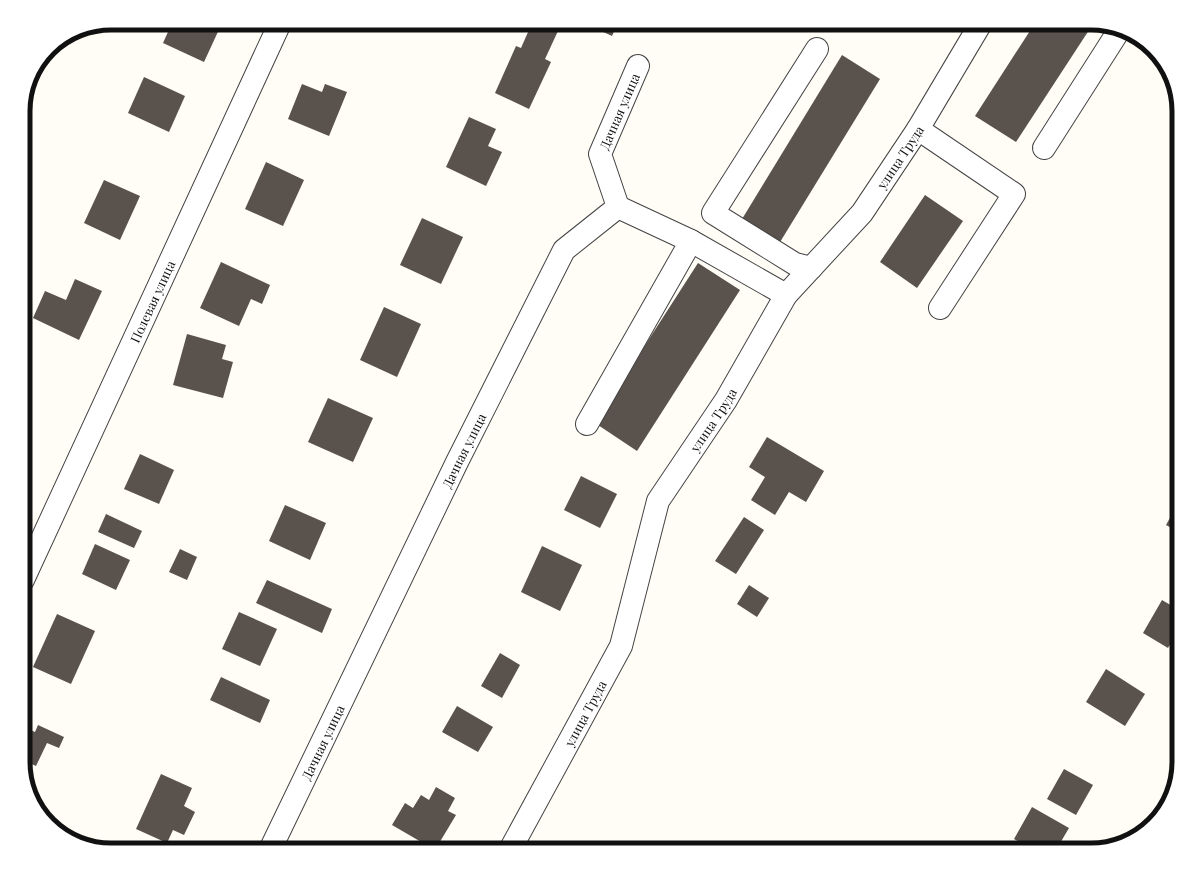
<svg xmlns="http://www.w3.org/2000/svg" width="1202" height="873" viewBox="0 0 1202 873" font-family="'Playfair Display',serif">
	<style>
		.building { fill: #5a524d }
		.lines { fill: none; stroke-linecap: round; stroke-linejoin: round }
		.minor-casing { stroke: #444; stroke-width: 24 }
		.minor { stroke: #fff; stroke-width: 22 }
		.labels { text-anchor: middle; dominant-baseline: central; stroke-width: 4; stroke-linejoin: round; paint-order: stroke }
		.street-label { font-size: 13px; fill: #111; stroke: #fff }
		.rim { fill: none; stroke: #111; stroke-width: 5 }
	</style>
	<rect width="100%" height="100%" fill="#fffdf5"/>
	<g class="building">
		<polygon points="172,23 222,23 204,62 163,43"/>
		<polygon points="351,23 371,23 368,31"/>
		<polygon points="532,23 540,23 558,31 545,59 551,62 529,109 495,93 516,46 521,48"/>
		<polygon points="584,23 618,23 612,36"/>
		<polygon points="899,23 913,23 909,29"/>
		<polygon points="1035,23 1093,24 1016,142 975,116"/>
		<polygon points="842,55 880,79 777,247 739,224"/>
		<polygon points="144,77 185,96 169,132 128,113"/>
		<polygon points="302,84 322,92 325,84 347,92 329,136 288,119"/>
		<polygon points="469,117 496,129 488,146 502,152 486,186 446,167"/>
		<polygon points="266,162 304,180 283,226 245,209"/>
		<polygon points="104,180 140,196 120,240 84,223"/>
		<polygon points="925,195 963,221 917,288 880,262"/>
		<polygon points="422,218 463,237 441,284 400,265"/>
		<polygon points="221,262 270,285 262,304 251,299 239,326 200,308"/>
		<polygon points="698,263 740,290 637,451 595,423"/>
		<polygon points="75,279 102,291 79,340 33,318 45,291 66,300"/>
		<polygon points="384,307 421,324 397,377 360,360"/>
		<polygon points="187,334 226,345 222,359 233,362 223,398 173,385"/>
		<polygon points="328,398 373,418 353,462 308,442"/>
		<polygon points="23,426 28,428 23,439"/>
		<polygon points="767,437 824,471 806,502 789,492 775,515 751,500 765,477 749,467"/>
		<polygon points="140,454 174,470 159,504 124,489"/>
		<polygon points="581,476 617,494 600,528 564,510"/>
		<polygon points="1179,502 1179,532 1166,525"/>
		<polygon points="285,505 326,523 310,560 269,541"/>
		<polygon points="106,514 142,531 134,548 98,532"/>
		<polygon points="744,517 764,530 736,574 715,561"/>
		<polygon points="95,544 130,560 116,590 82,574"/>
		<polygon points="542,546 582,565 560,611 521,592"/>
		<polygon points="180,549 197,557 187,580 169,572"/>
		<polygon points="267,580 332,609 322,633 256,603"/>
		<polygon points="749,585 769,598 757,617 737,604"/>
		<polygon points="1162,600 1179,610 1179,629 1168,648 1143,633"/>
		<polygon points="239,612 277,629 260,666 222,649"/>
		<polygon points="57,614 95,631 71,684 33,667"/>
		<polygon points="500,653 520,665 502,698 481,686"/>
		<polygon points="1106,669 1145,694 1125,726 1086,702"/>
		<polygon points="221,677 270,700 260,723 210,700"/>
		<polygon points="457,706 493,727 478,752 442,732"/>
		<polygon points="38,725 64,737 59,748 47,743 36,766 23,760 23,727 35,732"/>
		<polygon points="1064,769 1093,785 1076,815 1047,799"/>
		<polygon points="161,774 192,788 184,806 195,812 184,835 173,830 167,843 136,829"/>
		<polygon points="436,787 455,798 448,811 456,815 435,850 392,825 405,803 413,808 421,795 429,800"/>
		<polygon points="1032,807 1069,828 1056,850 1023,850 1025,845 1014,839"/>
	</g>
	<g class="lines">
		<g class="minor-casing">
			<g id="minor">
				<polyline points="918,129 1014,194 940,308"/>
				<polyline points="1044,148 1118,32"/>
				<polyline points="618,207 691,241 786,295"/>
				<polyline points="811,268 795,264 713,213 817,49"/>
				<polyline points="587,424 691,241"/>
				<path id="s1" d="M23,580L280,23"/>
				<path id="s2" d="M270,850L457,462L564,250L618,207L600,154L638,66"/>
				<path id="s3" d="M510,850L621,646L658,501L726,400L786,295L862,213L918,129L981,23"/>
			</g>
		</g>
		<use href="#minor" class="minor"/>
	</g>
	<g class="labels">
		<g class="street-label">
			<text stroke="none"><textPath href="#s2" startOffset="840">Дачная улица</textPath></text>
			<text stroke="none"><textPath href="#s3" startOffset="804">улица Труда</textPath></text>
			<text stroke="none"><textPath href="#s1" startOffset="307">Полевая улица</textPath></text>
			<text stroke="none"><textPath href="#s3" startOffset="480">улица Труда</textPath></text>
			<text stroke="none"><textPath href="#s2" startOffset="444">Дачная улица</textPath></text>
			<text stroke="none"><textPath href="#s3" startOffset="156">улица Труда</textPath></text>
			<text stroke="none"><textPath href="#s2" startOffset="120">Дачная улица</textPath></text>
		</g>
	</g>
	<path d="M0 0H1202V873H0ZM111 30H1091A81 81 0 0 1 1172 111V762A81 81 0 0 1 1091 843H111A81 81 0 0 1 30 762V111A81 81 0 0 1 111 30Z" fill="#fff" fill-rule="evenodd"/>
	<path class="rim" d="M111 30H1091A81 81 0 0 1 1172 111V762A81 81 0 0 1 1091 843H111A81 81 0 0 1 30 762V111A81 81 0 0 1 111 30Z"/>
</svg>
